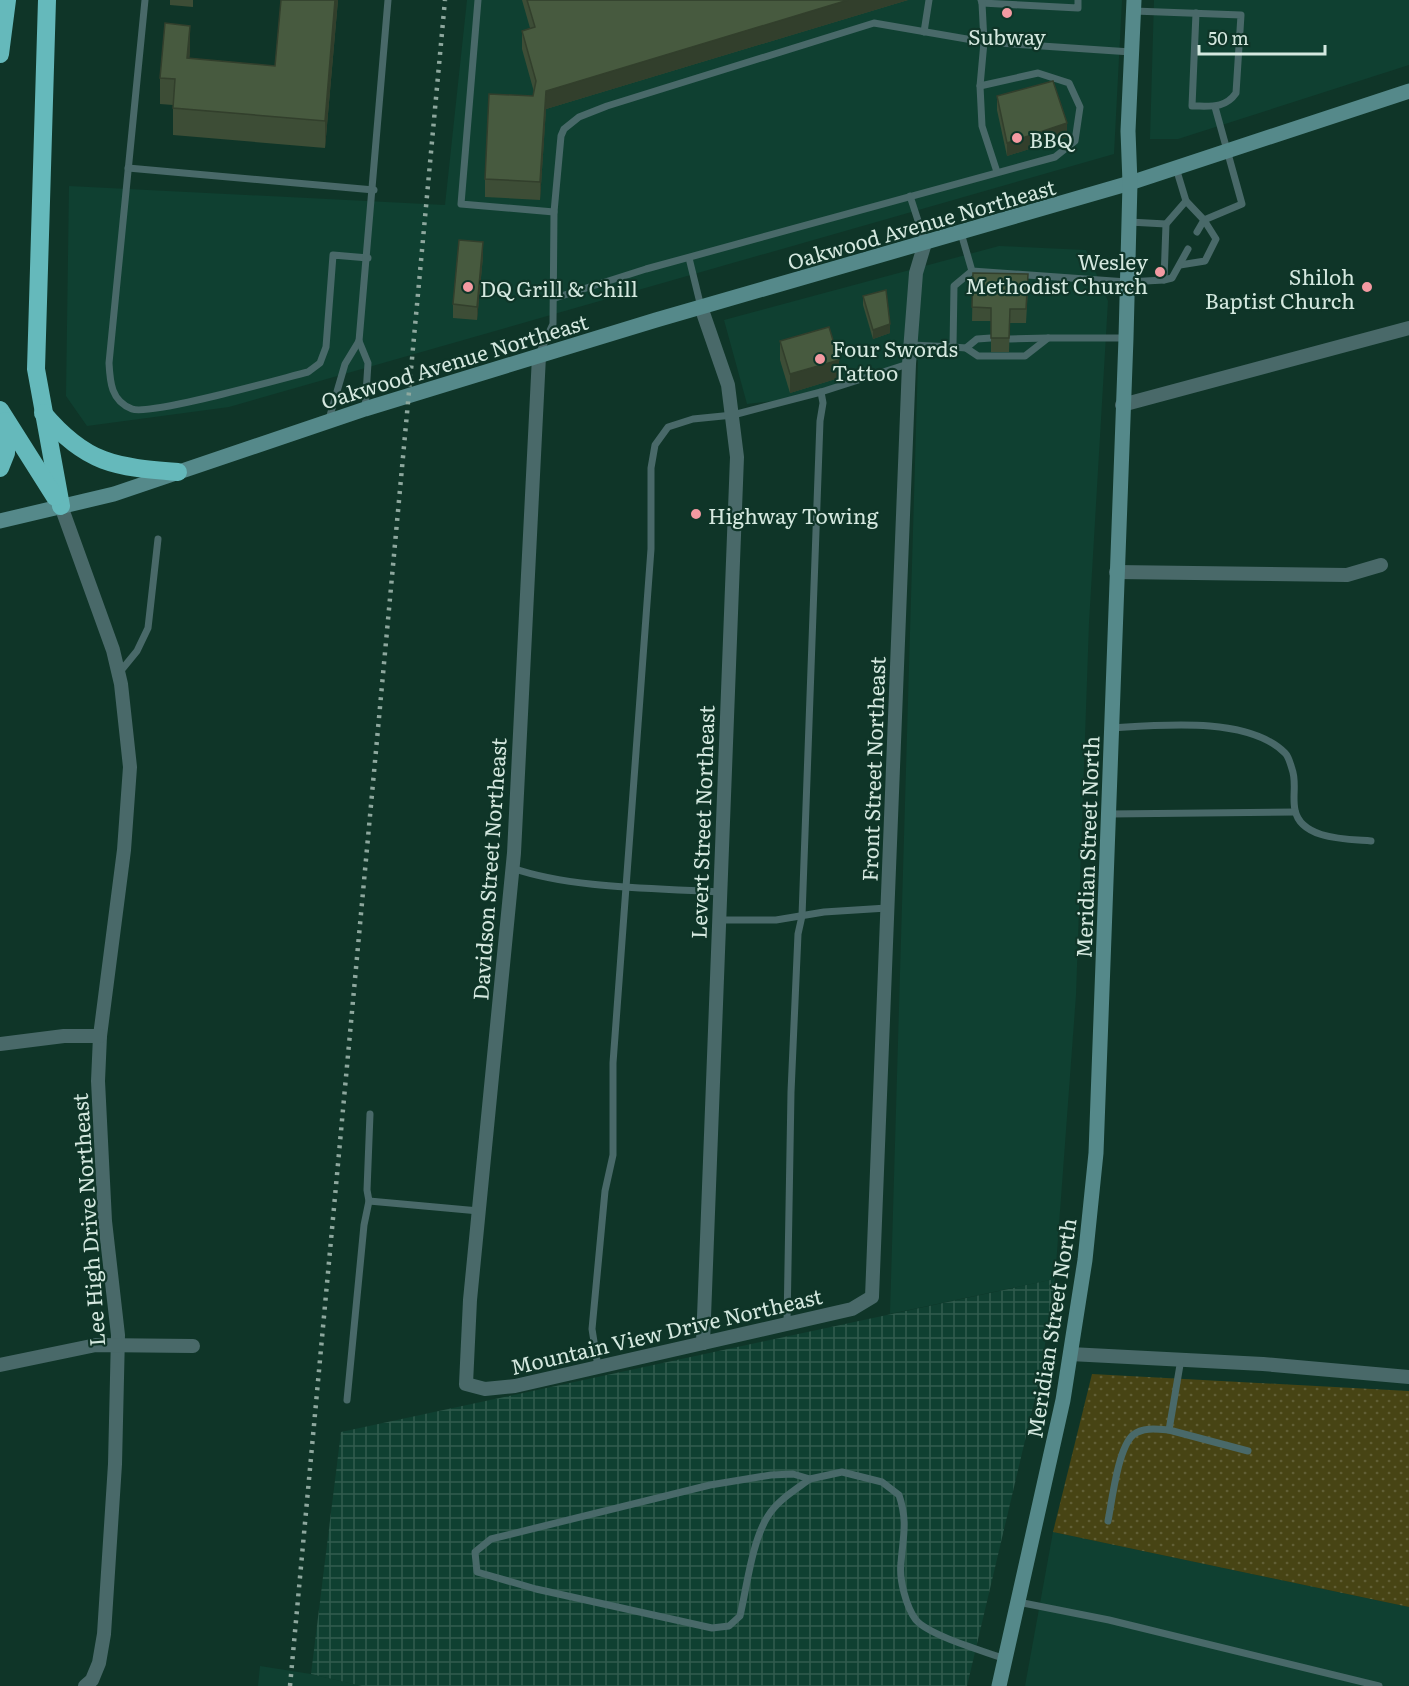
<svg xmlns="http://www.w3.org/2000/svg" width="1409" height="1686" viewBox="0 0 1409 1686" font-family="Literata,serif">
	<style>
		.built { fill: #0f4031 }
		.industrial { fill: url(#industrial-grid) }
		.grass { fill: url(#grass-dots) }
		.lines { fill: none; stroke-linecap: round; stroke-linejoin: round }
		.lane { stroke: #496969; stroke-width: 7 }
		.street { stroke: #496969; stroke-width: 14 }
		.secondary { stroke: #55898a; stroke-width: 15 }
		.highway { stroke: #65b9bb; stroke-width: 18 }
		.rail { stroke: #8ea89e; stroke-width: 4.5; stroke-dasharray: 3 6; stroke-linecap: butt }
		.wall { fill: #3d4d36 }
		.shaded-wall { fill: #323f2c }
		.building { fill: #475a3f; stroke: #323f2c; stroke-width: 1.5 }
		.poi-dot { fill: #f49aa2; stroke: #0f3528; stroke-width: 2 }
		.labels { text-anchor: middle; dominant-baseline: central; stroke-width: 4.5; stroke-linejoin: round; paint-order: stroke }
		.poi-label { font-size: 21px; fill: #d4e8df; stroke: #0f3528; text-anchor: start }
		.street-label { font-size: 21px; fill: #d4e8df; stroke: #0f3528 }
	</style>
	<defs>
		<pattern id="industrial-grid" width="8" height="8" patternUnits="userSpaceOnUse" patternTransform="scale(1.5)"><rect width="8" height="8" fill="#0f4031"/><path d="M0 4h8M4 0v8" fill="none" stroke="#315c4e"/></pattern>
		<pattern id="grass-dots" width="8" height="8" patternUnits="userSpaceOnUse" patternTransform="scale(1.5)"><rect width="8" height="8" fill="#474414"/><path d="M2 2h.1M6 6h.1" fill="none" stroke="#615f36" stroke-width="1.8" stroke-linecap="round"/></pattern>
	</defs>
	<rect width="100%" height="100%" fill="#0f3528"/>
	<g class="built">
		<polygon points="467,0 1122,0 1114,154 229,407 87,426 66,396 69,186 445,205"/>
		<polygon points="1154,0 1409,0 1409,65 1178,139 1150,139"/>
		<polygon points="999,246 1086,250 1108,301 1089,623 1076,995 1055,1279 890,1314 918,360 783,400 747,404 724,320"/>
		<polygon points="1053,1532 1409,1607 1409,1686 1025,1686"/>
		<polygon points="260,1666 311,1674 362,1686 258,1686"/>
	</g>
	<polygon class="industrial" points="1055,1279 1040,1377 967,1686 362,1686 311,1674 341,1432"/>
	<polygon class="grass" points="1092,1374 1409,1391 1409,1607 1053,1532"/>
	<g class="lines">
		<g class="lane">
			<path d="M145,0L109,363C110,382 111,401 132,409C150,416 280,379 308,372L320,363L326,347L333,255L368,258"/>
			<polyline points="478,0 461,204 554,212"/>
			<polyline points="981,0 982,3 1078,8 1078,0"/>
			<polyline points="982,3 984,42 980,86 982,126 997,172"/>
			<path d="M1134,11L1241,15L1236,93C1225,109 1210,106 1192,106L1196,13"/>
			<polyline points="924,32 929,0"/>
			<polyline points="128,168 374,190"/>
			<polyline points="1176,168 1186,201 1204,220 1242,204 1215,107"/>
			<polyline points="910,196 925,242"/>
			<polyline points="1129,222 1166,224 1186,201"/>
			<polyline points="961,233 972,271 1127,282 1164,280 1166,224"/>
			<polyline points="689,258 701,307"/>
			<polyline points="1180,265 1205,261 1216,239 1204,220 1197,232"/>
			<polyline points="1164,280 1172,278 1188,249"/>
			<polyline points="555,298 646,269 1055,157 1075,141 1080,107 1069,83 1038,73 980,86"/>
			<polyline points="1010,339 1048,338"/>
			<polyline points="359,341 368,363 365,409"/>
			<polyline points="912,345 953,347 954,286 972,271"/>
			<polyline points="953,347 966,348 978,356 1025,356 1048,338 1126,338"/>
			<polyline points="966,348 977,339 991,338"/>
			<polyline points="539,354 553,324 554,212 561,136 564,129 579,117 607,106 874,23 984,42 1131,52"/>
			<polyline points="329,419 345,364 359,341 388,0"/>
			<polyline points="119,673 137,651 148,628 158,539"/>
			<path d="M1111,728C1160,725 1248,716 1285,753C1289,757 1290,763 1292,769C1297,782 1292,797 1295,810C1301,840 1348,839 1371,841"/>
			<polyline points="1110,814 1295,812"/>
			<path d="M512,868C573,889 655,888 719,892"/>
			<polyline points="719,920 776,920 824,912 887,908"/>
			<polyline points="369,1201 479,1211"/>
			<polyline points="787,1324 791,1092 798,934 802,916 820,421 823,403 821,392"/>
			<polyline points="1181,1359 1169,1430 1248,1451"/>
			<polyline points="598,1367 592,1329 605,1191 613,1155 613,1063 651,549 651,468 655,445 668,427 693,419 733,415 821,392 908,364"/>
			<polyline points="347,1400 364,1225 369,1201 367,1190 370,1114"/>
			<path d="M793,1474L810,1479C795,1490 778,1500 768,1516C752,1541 747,1586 740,1616L729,1626L712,1628L536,1589L477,1572L475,1552L491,1539L710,1485L771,1475Z"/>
			<path d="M810,1479L842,1472L882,1482L899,1495C908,1522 903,1536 901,1563C899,1579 906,1607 916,1620C930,1636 984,1651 1005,1659"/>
			<path d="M1108,1521C1112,1501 1118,1448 1133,1435C1143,1427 1157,1429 1169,1430"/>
			<polyline points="1018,1602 1109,1620 1379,1686"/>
		</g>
		<g class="street">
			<polyline points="701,307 728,385 737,457 703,1343"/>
			<polyline points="539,356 514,853 470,1300 466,1384 485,1389 515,1386 852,1309 872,1297 909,364 916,273 925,243"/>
			<polyline points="1122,405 1409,328"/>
			<polyline points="61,506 113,650 121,684 130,767 124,850 100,1036 98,1081 105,1221 118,1335 115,1464 104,1634 99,1663 92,1680 85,1686"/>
			<polyline points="1116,572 1347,575 1381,565"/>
			<polyline points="0,1044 64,1036 100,1036"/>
			<polyline points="1070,1354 1263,1364 1409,1377"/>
			<polyline points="0,1365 96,1345 193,1346"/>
		</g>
		<g class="secondary">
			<polyline points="0,521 114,494 365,409 656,320 1130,183 1409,91"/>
			<polyline points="999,1686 1063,1400 1085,1260 1096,1153 1126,338 1130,183 1128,131 1134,0"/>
		</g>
		<g class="highway">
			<polyline points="47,0 36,369 61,506"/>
			<polyline points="0,54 7,0"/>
			<polyline points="0,410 55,497"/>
			<path d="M43,413C86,464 115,467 178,472"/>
			<polyline points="0,468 6,453 6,421"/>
		</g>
		<polyline class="rail" points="290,1686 445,0"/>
	</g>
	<g class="wall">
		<polygon points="170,0 193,0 193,7 170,5"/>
		<polygon points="338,0 325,148 173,135 173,105 160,104 160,78 190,52 189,58 275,66"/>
		<polygon points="522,0 908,0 546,109 540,200 485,197 485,179 533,96 534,92 522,49 522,31 530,28"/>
		<polygon points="997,96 1067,137 1007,156 997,110"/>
		<polygon points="483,256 477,320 453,318 453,304"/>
		<polygon points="973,273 1028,288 1026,323 1010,323 1009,352 991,352 991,321 972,321"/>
		<polygon points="863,296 890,333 873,339 863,305"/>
		<polygon points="780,341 839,378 790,393 780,360"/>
	</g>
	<g class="shaded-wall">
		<polygon points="335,0 338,0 325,148 325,121"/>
		<polygon points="848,0 908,0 546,109 540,200 540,182 546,91"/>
		<polygon points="190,26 190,52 187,85 187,58"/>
		<polygon points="1067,123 1067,137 1007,156 1007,143"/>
		<polygon points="483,242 483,256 477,320 477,307"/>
		<polygon points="890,324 890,333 873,339 873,330"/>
		<polygon points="839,360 839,378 790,393 790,374"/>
	</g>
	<g class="building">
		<polygon points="281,0 335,0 325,121 173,108 175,79 160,78 165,23 190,26 187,58 275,66"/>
		<polygon points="527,0 848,0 546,91 540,182 485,179 489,94 533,96 536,81 522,31 535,27"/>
		<polygon points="1053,81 1067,123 1007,143 997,96"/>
		<polygon points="459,240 483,242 477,307 453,304"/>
		<polygon points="973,273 1028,274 1026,309 1010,309 1009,338 991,338 991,308 972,307"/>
		<polygon points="886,290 890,324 873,330 863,296"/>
		<polygon points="829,327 839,360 790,374 780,341"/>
	</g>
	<g class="poi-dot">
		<circle cx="1007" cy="13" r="6"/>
		<circle cx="1017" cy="138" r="6"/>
		<circle cx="1160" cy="272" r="6"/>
		<circle cx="468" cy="287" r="6"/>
		<circle cx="1367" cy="287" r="6"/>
		<circle cx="820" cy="359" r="6"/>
		<circle cx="696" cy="514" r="6"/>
	</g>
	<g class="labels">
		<g class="poi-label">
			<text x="1007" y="35" text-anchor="middle">Subway</text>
			<text x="1029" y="138">BBQ</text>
			<text x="1148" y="260" text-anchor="end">Wesley<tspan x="1148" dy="24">Methodist Church</tspan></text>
			<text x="1355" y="275" text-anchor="end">Shiloh<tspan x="1355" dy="24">Baptist Church</tspan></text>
			<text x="480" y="287">DQ Grill &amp; Chill</text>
			<text x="832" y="347">Four Swords<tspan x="832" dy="24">Tattoo</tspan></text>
			<text x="708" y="514">Highway Towing</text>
		</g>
		<g class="street-label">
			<text transform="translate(921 223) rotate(-16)">Oakwood Avenue Northeast</text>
			<text transform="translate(454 360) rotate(-17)">Oakwood Avenue Northeast</text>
			<text transform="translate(872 769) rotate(-88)">Front Street Northeast</text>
			<text transform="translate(701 822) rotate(-88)">Levert Street Northeast</text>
			<text transform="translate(1086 847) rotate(-88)">Meridian Street North</text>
			<text transform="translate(488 869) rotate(-86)">Davidson Street Northeast</text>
			<text transform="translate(87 1220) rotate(-94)">Lee High Drive Northeast</text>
			<text transform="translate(1050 1328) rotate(-81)">Meridian Street North</text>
			<text transform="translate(666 1330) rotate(-13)">Mountain View Drive Northeast</text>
		</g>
	</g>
	<path d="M1199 45v9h126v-9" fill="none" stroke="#d4e8df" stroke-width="3"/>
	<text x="1208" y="45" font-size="18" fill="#d4e8df" stroke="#0f3528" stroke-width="4.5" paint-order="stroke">50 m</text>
</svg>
